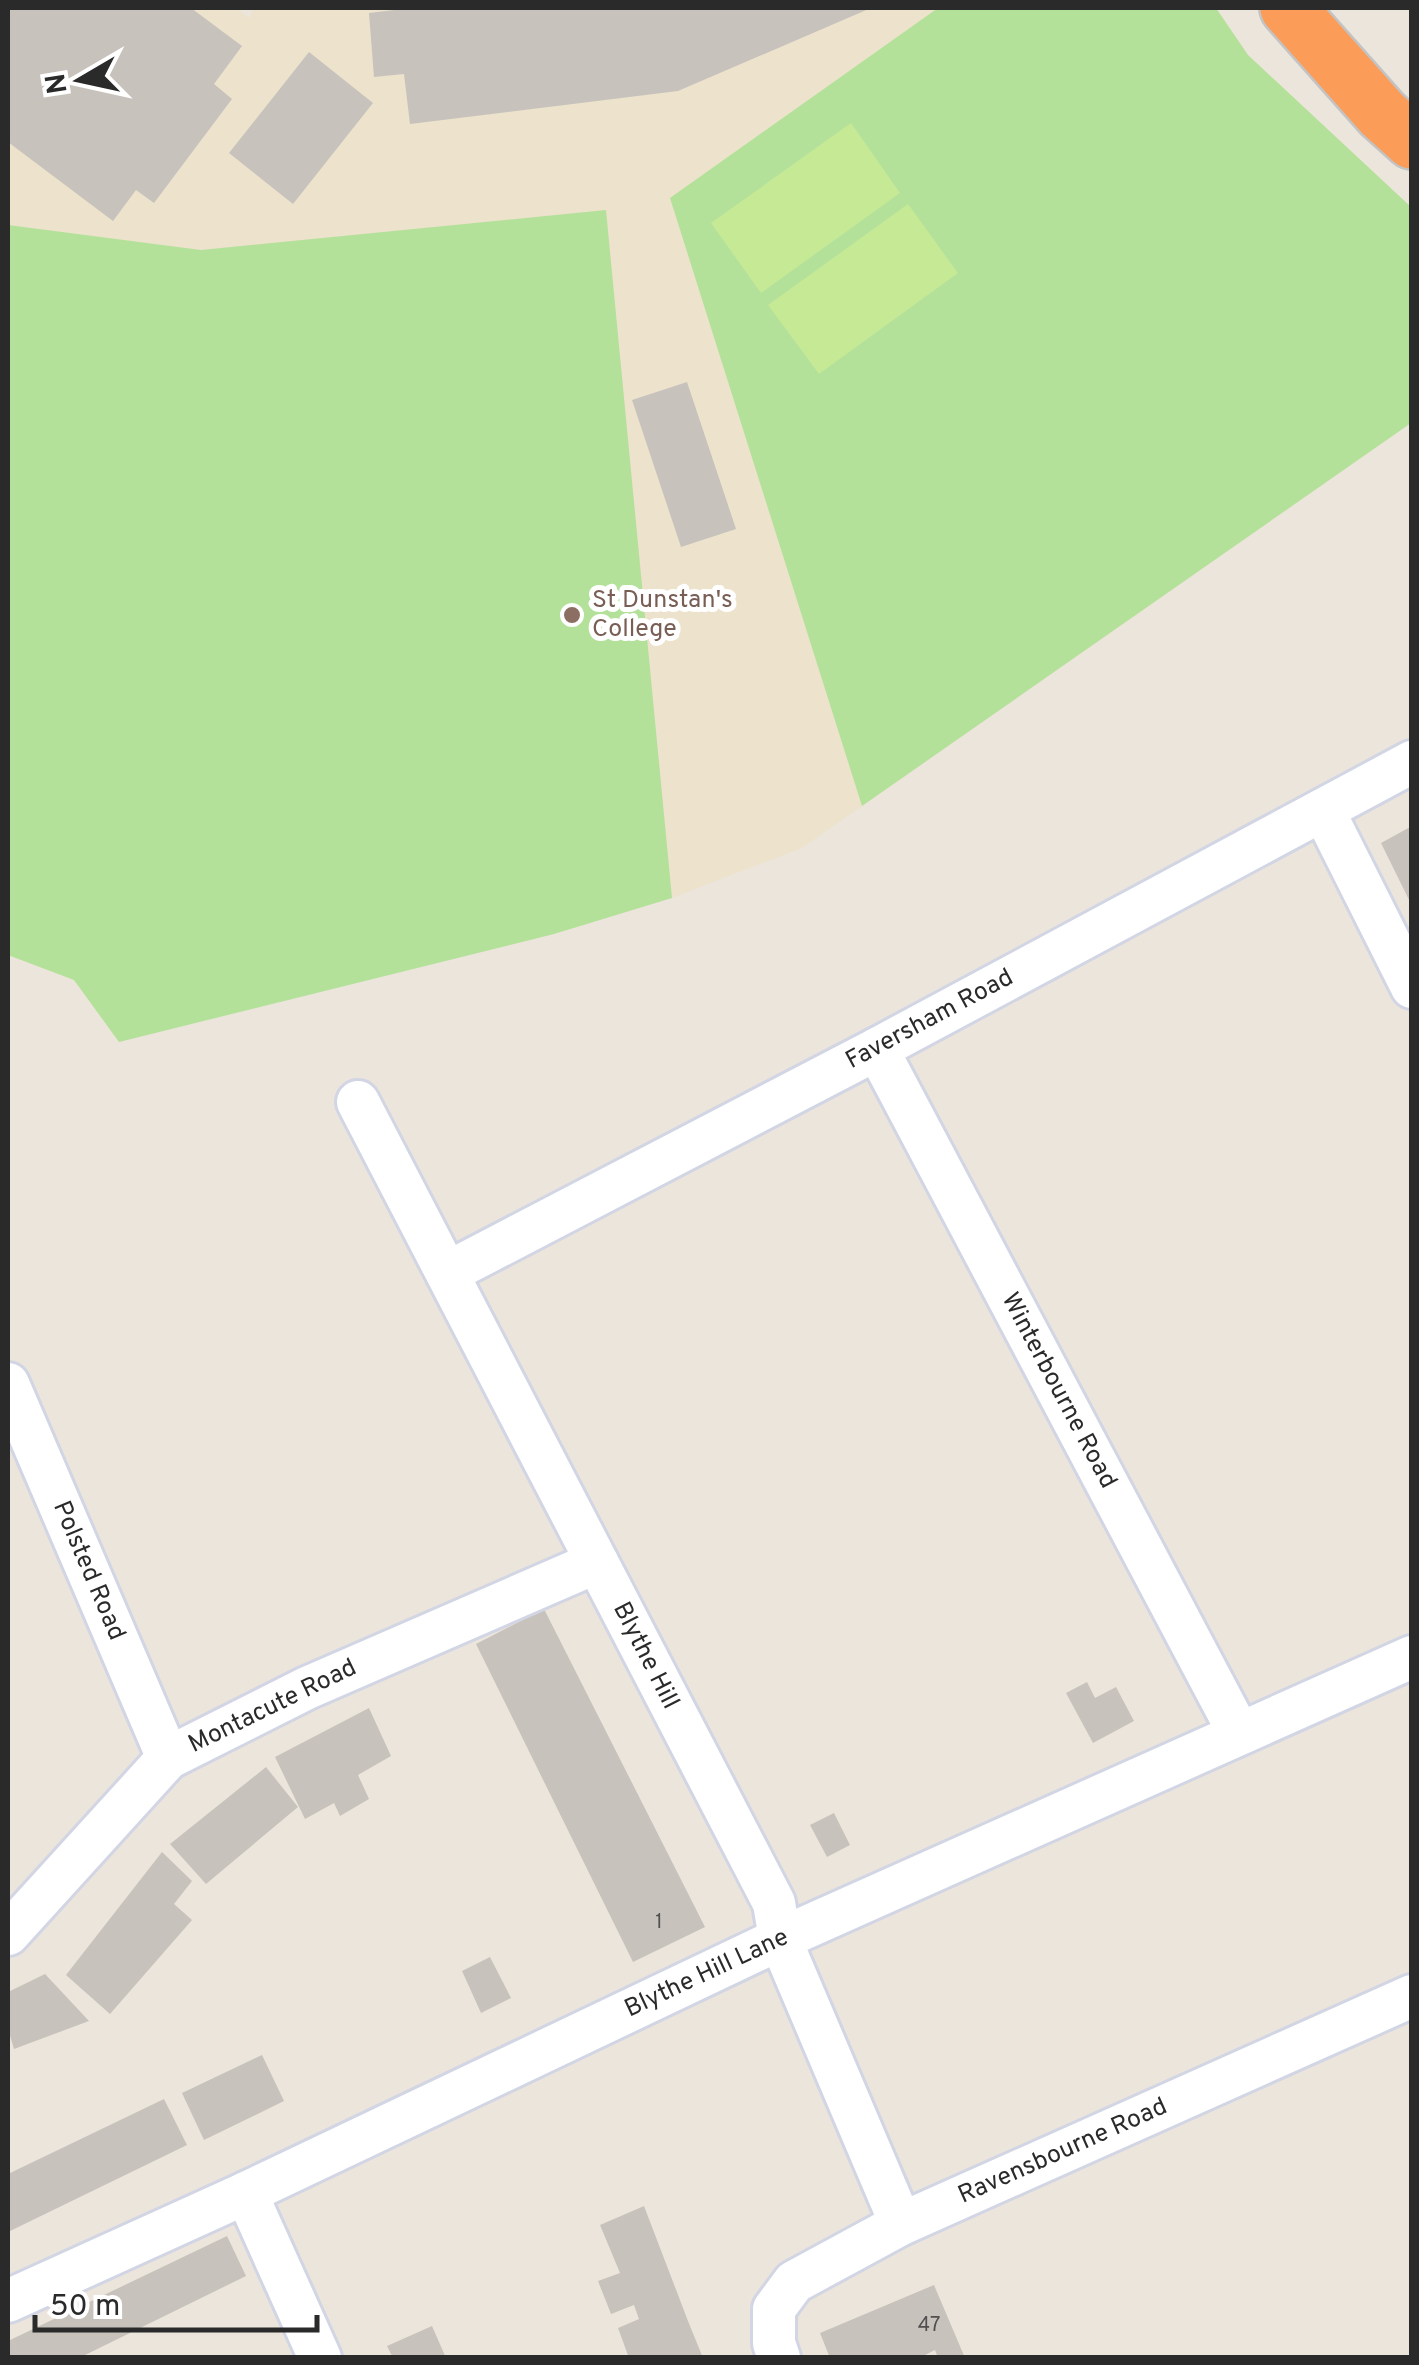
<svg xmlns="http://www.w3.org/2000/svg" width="1419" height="2365" viewBox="0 0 1419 2365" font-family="Overpass,sans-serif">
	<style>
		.education { fill: #ede2cc }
		.green { fill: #b3e19a }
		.pitch { fill: #c6e996 }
		.building { fill: #c7c2bc }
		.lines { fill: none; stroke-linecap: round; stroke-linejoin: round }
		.minor-casing { stroke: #d2d5e3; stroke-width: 48 }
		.highway-casing { stroke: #c3c3c3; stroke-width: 60 }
		.minor { stroke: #fff; stroke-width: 42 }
		.highway { stroke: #fb9d58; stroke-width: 55 }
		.education-dot { fill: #8d6e63; stroke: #fff; stroke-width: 4 }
		.labels { text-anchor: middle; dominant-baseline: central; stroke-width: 10; stroke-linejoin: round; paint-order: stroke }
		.number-label { font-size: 20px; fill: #51504e }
		.education-label { font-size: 25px; fill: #785e54; stroke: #fff; text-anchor: start }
		.street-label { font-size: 25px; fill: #2a2a2a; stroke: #fff }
	</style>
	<rect width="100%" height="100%" fill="#ece5dc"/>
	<polygon class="education" points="8,8 236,8 250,18 252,8 1216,8 1248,55 1411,207 1411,423 802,848 672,898 119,1042 74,980 8,955"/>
	<g class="green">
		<polygon points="938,8 1216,8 1248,55 1411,207 1411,423 862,806 670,198"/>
		<polygon points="606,210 672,898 554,934 119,1042 74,980 8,955 8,225 201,250"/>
	</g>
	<g class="pitch">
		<polygon points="851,123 900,193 761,293 711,223"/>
		<polygon points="908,204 958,273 819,374 768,305"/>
	</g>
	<g class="building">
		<polygon points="8,8 191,8 242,46 214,84 232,99 154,203 136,190 113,221 8,142"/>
		<polygon points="411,8 871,8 678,91 410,124 404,74 374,77 369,13"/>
		<polygon points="309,52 373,103 293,204 229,153"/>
		<polygon points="687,382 736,529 681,547 632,400"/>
		<polygon points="1412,826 1412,906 1381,843"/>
		<polygon points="544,1609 705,1927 633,1962 476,1644"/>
		<polygon points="1087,1682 1095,1698 1116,1687 1134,1721 1093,1743 1066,1693"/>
		<polygon points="369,1708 391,1756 358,1775 369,1799 340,1816 334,1803 305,1819 275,1757"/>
		<polygon points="266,1767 298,1807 206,1884 170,1844"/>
		<polygon points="834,1813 850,1845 827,1857 810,1825"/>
		<polygon points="162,1852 192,1881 174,1904 192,1920 110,2014 66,1975"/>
		<polygon points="490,1957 511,1998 481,2013 462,1971"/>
		<polygon points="45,1974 89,2021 14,2049 8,2029 8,1992"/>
		<polygon points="262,2055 284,2101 204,2140 182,2093"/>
		<polygon points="164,2099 187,2145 8,2232 8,2174"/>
		<polygon points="644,2206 688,2321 703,2358 629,2358 618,2328 639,2319 634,2305 611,2314 598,2281 620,2273 600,2225"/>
		<polygon points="227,2236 246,2276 79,2358 8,2358 8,2341"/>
		<polygon points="934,2285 965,2358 938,2358 935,2350 919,2358 830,2358 820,2333"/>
		<polygon points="432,2326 446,2358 393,2358 387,2346"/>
	</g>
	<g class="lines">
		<g class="minor-casing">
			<g id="minor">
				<polyline points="1323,810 1412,987"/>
				<polyline points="877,1049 1239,1733"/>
				<polyline points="358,1102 774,1903 780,1939 901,2224"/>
				<polyline points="447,1273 877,1049 1412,762"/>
				<polyline points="8,1384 168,1758"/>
				<polyline points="8,1934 168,1758 307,1688 597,1562"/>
				<polyline points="246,2193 320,2358"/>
				<polyline points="8,2301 246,2193 780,1939 1412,1657"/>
				<polyline points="779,2358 774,2343 774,2309 794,2282 901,2224 1412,1996"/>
			</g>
		</g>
		<g class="highway-casing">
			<polyline id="highway" points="1288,8 1382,114 1412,141"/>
		</g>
		<use href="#minor" class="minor"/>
		<use href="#highway" class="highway"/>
	</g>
	<circle class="education-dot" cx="572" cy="615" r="10"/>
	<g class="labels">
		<g class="number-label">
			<text x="659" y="1923">1</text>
			<text x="929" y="2326">47</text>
		</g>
		<g class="education-label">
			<text x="592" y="601">St Dunstan's<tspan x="592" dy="29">College</tspan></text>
		</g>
		<g class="street-label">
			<text transform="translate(930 1020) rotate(-28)">Faversham Road</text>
			<text transform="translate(1058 1391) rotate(62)">Winterbourne Road</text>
			<text transform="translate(88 1571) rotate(67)">Polsted Road</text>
			<text transform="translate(645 1656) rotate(63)">Blythe Hill</text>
			<text transform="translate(273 1707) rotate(-26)">Montacute Road</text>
			<text transform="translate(707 1974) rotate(-25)">Blythe Hill Lane</text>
			<text transform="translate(1063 2152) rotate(-24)">Ravensbourne Road</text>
		</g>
	</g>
	<rect width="1419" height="2365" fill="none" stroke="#2a2a2a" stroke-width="20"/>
	<g transform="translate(80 80) rotate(261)" stroke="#ffffff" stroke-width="8" paint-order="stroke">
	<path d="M0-8L18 38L0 25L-18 38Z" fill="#2a2a2a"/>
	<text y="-15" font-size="28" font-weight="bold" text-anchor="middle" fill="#2a2a2a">N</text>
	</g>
	<path d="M35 2315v15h282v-15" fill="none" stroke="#2a2a2a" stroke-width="5"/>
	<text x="50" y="2315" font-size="30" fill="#2a2a2a" stroke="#ffffff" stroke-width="8" paint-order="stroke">50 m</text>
</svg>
